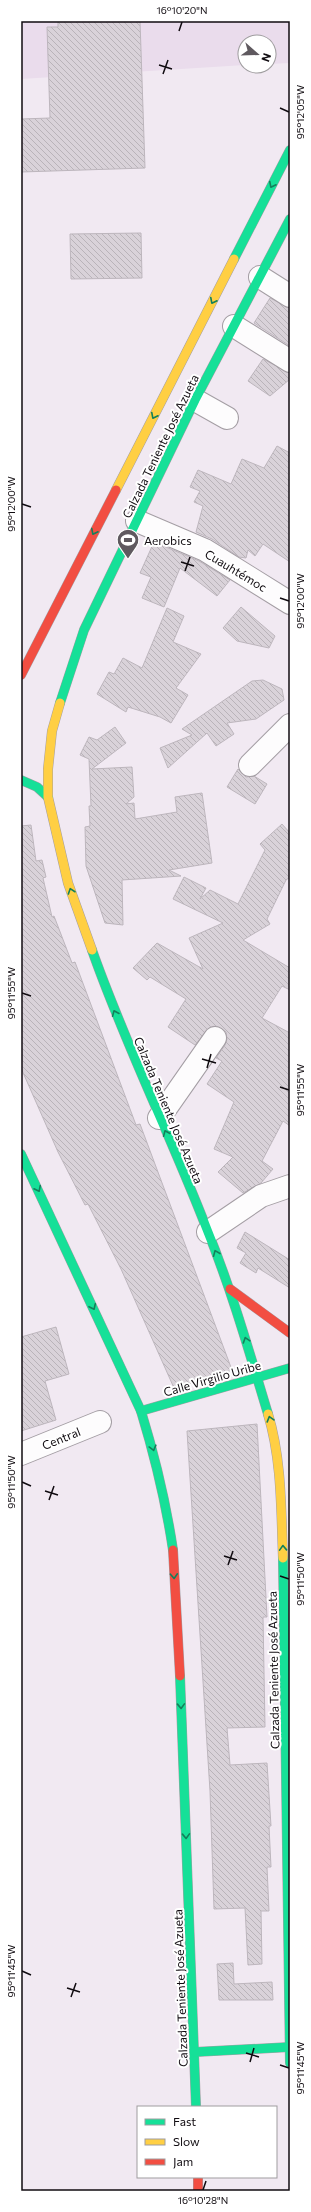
<svg xmlns="http://www.w3.org/2000/svg" width="311" height="2212" viewBox="0 0 311 2212" font-family="Commissioner,sans-serif">
	<style>
		.built { fill: #eadcec }
		.building { fill: url(#building-back-hatch); stroke: #bdb6bd }
		.lines { fill: none; stroke-linecap: round; stroke-linejoin: round }
		.street-casing { stroke: #a49ea4; stroke-width: 24 }
		.fast-casing { stroke: #a49ea4; stroke-width: 10 }
		.slow-casing { stroke: #a49ea4; stroke-width: 10 }
		.jam-casing { stroke: #a49ea4; stroke-width: 10 }
		.street { stroke: #fdfcfd; stroke-width: 22 }
		.fast { stroke: #16e098; stroke-width: 9 }
		.slow { stroke: #ffcf43; stroke-width: 9 }
		.jam { stroke: #f24e42; stroke-width: 9 }
		.oneway { stroke: #13805b }
		.ticks { fill: none; stroke: #100b10; stroke-width: 1.5 }
		.labels { text-anchor: middle; dominant-baseline: central; stroke-width: 4; stroke-linejoin: round; paint-order: stroke }
		.street-label { font-size: 12px; fill: #100b10; stroke: #fff }
		.poi-label { font-size: 12px; fill: #100b10; stroke: #fff; text-anchor: start }
		.neatline { fill: none; stroke: #100b10; stroke-width: 1.5 }
		.ticks-label { font-size: 10px; text-anchor: middle; fill: #100b10 }
	</style>
	<defs>
		<pattern id="building-back-hatch" width="6" height="6" patternUnits="userSpaceOnUse"><rect width="6" height="6" fill="#d9d2d9"/><path d="M-1 5l2 2M0 0l6 6M5-1l2 2" fill="none" stroke="#b9b3b9"/></pattern>
	</defs>
	<rect width="100%" height="100%" fill="#f1e9f2"/>
	<polygon class="built" points="21,21 290,21 290,63 269,64 269,42 245,42 245,65 21,79"/>
	<g class="building">
		<polygon points="58,21 140,21 145,168 21,172 21,119 50,118 47,27 58,27"/>
		<polygon points="141,233 142,278 71,279 70,234"/>
		<polygon points="270,298 290,308 290,346 254,323"/>
		<polygon points="263,359 290,373 290,379 270,396 248,381"/>
		<polygon points="277,446 290,453 290,562 263,544 255,556 248,550 246,558 239,557 212,539 196,532 203,506 194,502 200,491 190,487 198,470 231,484 242,459 264,468"/>
		<polygon points="154,542 199,561 230,580 217,596 180,568 164,607 142,598 151,577 140,573"/>
		<polygon points="241,607 275,636 269,648 237,641 223,628"/>
		<polygon points="167,608 184,616 173,642 201,654 176,688 188,695 171,723 160,717 128,707 126,712 97,694 109,672 114,674 123,658 142,668"/>
		<polygon points="263,680 282,689 284,700 256,719 227,723 234,734 216,746 207,733 168,768 160,748 192,735 182,729 252,681"/>
		<polygon points="115,727 126,743 92,769 132,767 134,797 126,804 134,803 135,819 177,812 175,797 202,793 212,863 169,870 181,876 122,880 123,925 105,923 86,866 85,827 90,826 89,806 91,806 89,759 80,755 89,737 97,740"/>
		<polygon points="238,769 246,777 254,776 267,784 255,804 227,787"/>
		<polygon points="282,824 290,833 290,877 286,880 267,919 270,924 243,940 290,968 290,990 282,986 262,1018 290,1033 290,1126 283,1121 262,1161 273,1169 261,1183 243,1193 218,1172 233,1157 214,1149 234,1102 207,1084 222,1061 216,1058 225,1045 227,1039 226,1032 216,1026 210,1027 195,1045 168,1027 186,999 150,977 147,980 133,968 157,943 203,969 189,938 223,923 173,899 184,877 206,888 200,899 210,890 238,904 265,850 260,844"/>
		<polygon points="31,825 36,861 42,860 46,877 43,878 52,917 54,916 72,963 75,962 136,1125 140,1124 232,1370 213,1377 174,1388 121,1269 88,1204 85,1205 58,1152 21,1068 21,826"/>
		<polygon points="245,1232 290,1260 290,1288 258,1268 256,1273 240,1263 246,1253 237,1248"/>
		<polygon points="56,1327 69,1374 45,1381 56,1420 21,1431 21,1337"/>
		<polygon points="257,1424 267,1617 263,1617 265,1727 227,1728 230,1765 267,1763 271,1826 269,1826 271,1867 267,1867 269,1911 261,1911 262,1964 248,1965 245,1908 214,1909 210,1791 187,1431"/>
		<polygon points="233,1963 234,1984 272,1982 273,2000 219,2000 217,1964"/>
	</g>
	<g class="lines">
		<g class="street-casing">
			<g id="street">
				<polyline points="260,277 290,296"/>
				<polyline points="234,326 290,361"/>
				<polyline points="195,400 227,418"/>
				<polyline points="137,521 205,550 290,603"/>
				<polyline points="250,765 290,725"/>
				<polyline points="159,1118 215,1038"/>
				<polyline points="208,1232 261,1196 290,1186"/>
				<polyline points="21,1454 100,1422"/>
			</g>
		</g>
		<g class="fast-casing">
			<g id="fast">
				<polyline points="234,259 290,150"/>
				<polyline points="60,703 84,630 195,400 290,219"/>
				<polyline points="21,780 37,787 48,797"/>
				<path d="M92,950C125,1044 170,1134 206,1227C231,1288 249,1351 268,1414"/>
				<path d="M21,1154L141,1411C155,1457 166,1503 173,1550"/>
				<polyline points="141,1411 290,1368"/>
				<polyline points="283,1558 290,2063"/>
				<polyline points="180,1676 196,2107"/>
				<polyline points="195,2052 290,2047"/>
			</g>
		</g>
		<g class="slow-casing">
			<g id="slow">
				<polyline points="116,490 234,259"/>
				<polyline points="60,703 52,731 48,769 48,797 68,883 92,950"/>
				<path d="M268,1414C282,1460 281,1511 283,1558"/>
			</g>
		</g>
		<g class="jam-casing">
			<g id="jam">
				<polyline points="21,675 116,490"/>
				<polyline points="230,1289 290,1333"/>
				<polyline points="173,1550 180,1676"/>
				<polyline points="198,2177 198,2191"/>
			</g>
		</g>
		<use href="#street" class="street"/>
		<use href="#fast" class="fast"/>
		<use href="#slow" class="slow"/>
		<use href="#jam" class="jam"/>
	</g>
	<defs><path id="oneway-chevron" d="M-2-3.5L2.5 0L-2 3.5" fill="none" stroke-width="1.6" stroke-linecap="round" stroke-linejoin="round"/></defs>
	<g class="oneway">
		<use href="#oneway-chevron" transform="translate(272 185) rotate(117)"/>
		<use href="#oneway-chevron" transform="translate(213 301) rotate(117)"/>
		<use href="#oneway-chevron" transform="translate(154 416) rotate(117)"/>
		<use href="#oneway-chevron" transform="translate(94 532) rotate(117)"/>
		<use href="#oneway-chevron" transform="translate(71 891) rotate(-109)"/>
		<use href="#oneway-chevron" transform="translate(115 1013) rotate(-113)"/>
		<use href="#oneway-chevron" transform="translate(166 1133) rotate(-113)"/>
		<use href="#oneway-chevron" transform="translate(38 1189) rotate(64)"/>
		<use href="#oneway-chevron" transform="translate(216 1253) rotate(-112)"/>
		<use href="#oneway-chevron" transform="translate(93 1307) rotate(65)"/>
		<use href="#oneway-chevron" transform="translate(246 1340) rotate(-108)"/>
		<use href="#oneway-chevron" transform="translate(270 1419) rotate(-106)"/>
		<use href="#oneway-chevron" transform="translate(153 1448) rotate(75)"/>
		<use href="#oneway-chevron" transform="translate(283 1548) rotate(-92)"/>
		<use href="#oneway-chevron" transform="translate(174 1576) rotate(87)"/>
		<use href="#oneway-chevron" transform="translate(181 1706) rotate(88)"/>
		<use href="#oneway-chevron" transform="translate(186 1836) rotate(88)"/>
	</g>
	<path class="ticks" d="M179,31L182,22M159,65L172,69M163,74L168,60M280,108L289,112M22,504L31,507M181,562L194,566M185,571L190,557M280,598L289,601M22,993L31,996M202,1059L216,1063M207,1068L211,1054M280,1087L289,1090M22,1482L31,1486M45,1491L58,1495M49,1500L54,1486M224,1556L237,1560M228,1565L233,1551M280,1576L289,1579M22,1971L31,1975M67,1988L80,1992M71,1997L76,1983M246,2053L259,2057M250,2062L254,2048M280,2065L289,2068M203,2190L206,2181"/>
	<defs>
		<g id="stadium-pin" transform="scale(1.15)"><path d="M0 17L-7.5 6A9.5 9.5 0 1 1 7.5 6Z" fill="#5f595f" stroke="#fff"/><path d="M0-5a6.5 5 0 1 0 0 10a6.5 5 0 1 0 0-10ZM-3.5-1.8h7v3.6h-7Z" fill="#fff"/></g>
	</defs>
	<g fill-rule="evenodd">
		<use href="#stadium-pin" x="128" y="540"/>
	</g>
	<g class="labels">
		<g class="street-label">
			<text transform="translate(160 446) rotate(-64)">Calzada Teniente José Azueta</text>
			<text transform="translate(236 570) rotate(31)">Cuauhtémoc</text>
			<text transform="translate(169 1110) rotate(67)">Calzada Teniente José Azueta</text>
			<text transform="translate(212 1378) rotate(-16)">Calle Virgilio Uribe</text>
			<text transform="translate(61 1438) rotate(-22)">Central</text>
			<text transform="translate(273 1670) rotate(-91)">Calzada Teniente José Azueta</text>
			<text transform="translate(180 1988) rotate(-92)">Calzada Teniente José Azueta</text>
		</g>
		<g class="poi-label">
			<text x="144" y="540">Aerobics</text>
		</g>
	</g>
	<rect width="311" height="2212" fill="none" stroke="#ffffff" stroke-width="44"/>
	<rect x="137" y="2106" width="140" height="72" fill="#ffffff" stroke="#9f9d9f"/>
	<rect x="145" y="2119" width="20" height="6" fill="#16e098" stroke="#9f9d9f"/>
	<text x="173" y="2126" font-size="12" fill="#100b10">Fast</text>
	<rect x="145" y="2139" width="20" height="6" fill="#ffcf43" stroke="#9f9d9f"/>
	<text x="173" y="2146" font-size="12" fill="#100b10">Slow</text>
	<rect x="145" y="2159" width="20" height="6" fill="#f24e42" stroke="#9f9d9f"/>
	<text x="173" y="2166" font-size="12" fill="#100b10">Jam</text>
	<g transform="translate(257 54) rotate(110)"><circle r="19" fill="#ffffff" stroke="#9f9d9f"/>
	<path d="M0-3L7 15L0 10L-7 15Z" fill="#5f595f"/>
	<text y="-6" font-size="11" font-weight="bold" text-anchor="middle" fill="#100b10">N</text>
	</g>
	<rect x="22" y="22" width="267" height="2168" class="neatline"/>
	<g class="ticks-label">
		<text x="182" y="14">16°10'20"N</text>
		<text transform="translate(300 112) rotate(-90)" y="4">95°12'05"W</text>
		<text transform="translate(11 504) rotate(-90)" y="4">95°12'00"W</text>
		<text transform="translate(300 601) rotate(-90)" y="4">95°12'00"W</text>
		<text transform="translate(11 993) rotate(-90)" y="4">95°11'55"W</text>
		<text transform="translate(300 1090) rotate(-90)" y="4">95°11'55"W</text>
		<text transform="translate(11 1482) rotate(-90)" y="4">95°11'50"W</text>
		<text transform="translate(300 1579) rotate(-90)" y="4">95°11'50"W</text>
		<text transform="translate(11 1971) rotate(-90)" y="4">95°11'45"W</text>
		<text transform="translate(300 2068) rotate(-90)" y="4">95°11'45"W</text>
		<text x="203" y="2204">16°10'28"N</text>
	</g>
</svg>
